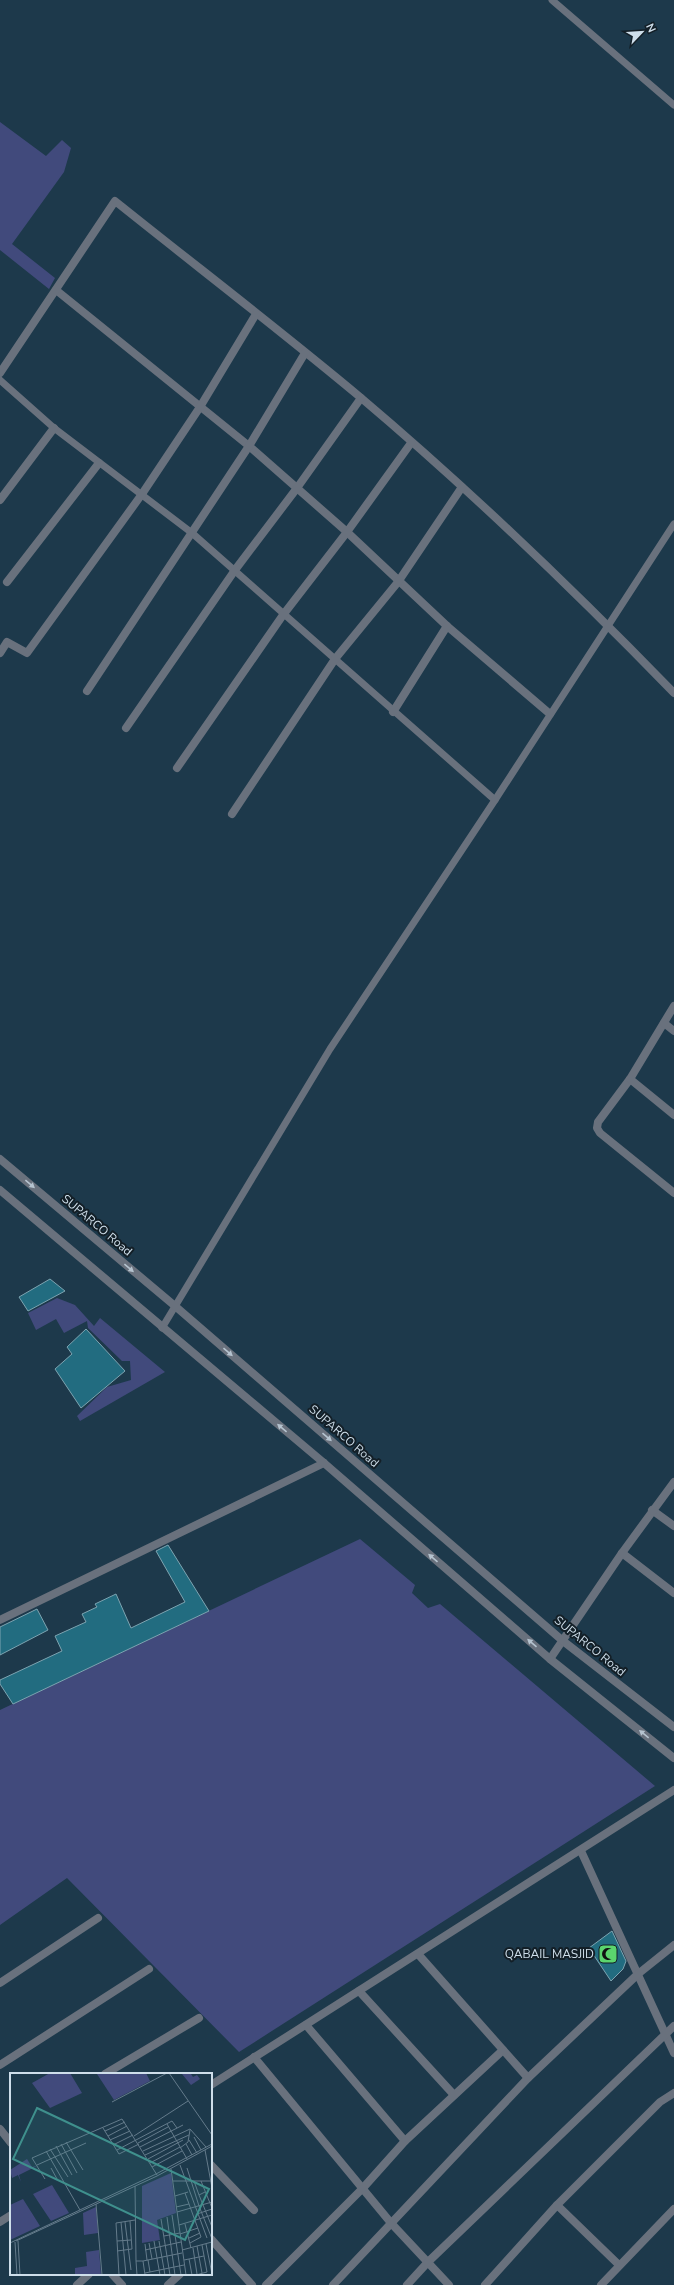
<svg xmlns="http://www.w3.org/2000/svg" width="674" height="2285" viewBox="0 0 674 2285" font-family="'Nunito Sans',sans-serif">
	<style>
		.green { fill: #414a7c }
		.building { fill: #226c80; stroke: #7da4b1 }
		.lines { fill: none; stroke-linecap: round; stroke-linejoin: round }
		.service { stroke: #69717d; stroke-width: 7 }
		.minor { stroke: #69717d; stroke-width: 8 }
		.tertiary { stroke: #69717d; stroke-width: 8 }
		.oneway { fill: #b5c3cf }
		.labels { text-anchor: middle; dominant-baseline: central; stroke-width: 4; stroke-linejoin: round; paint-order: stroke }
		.street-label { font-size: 12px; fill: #cedeea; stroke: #131f27 }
		.poi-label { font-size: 12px; fill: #cedeea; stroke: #131f27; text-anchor: end }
		.inset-road { fill: none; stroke: #647b8b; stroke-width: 1 }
		.view { fill: #3f908d; fill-opacity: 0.15; stroke: #3f908d; stroke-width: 2 }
		.inset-edge { fill: none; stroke: #cedeea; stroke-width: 2 }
	</style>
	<rect width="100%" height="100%" fill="#1d394b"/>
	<g class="green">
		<polygon points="0,122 46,156 62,140 71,148 64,172 12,244 55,278 49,289 0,250"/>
		<polygon points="57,1298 75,1305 94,1326 100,1318 165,1372 80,1421 77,1416 107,1387 131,1380 130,1361 122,1361 88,1328 87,1321 64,1333 56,1319 36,1330 28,1313"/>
		<polygon points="360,1539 415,1585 412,1593 428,1608 440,1604 655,1786 239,2052 67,1878 0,1925 0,1710"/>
	</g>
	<g class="building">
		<polygon points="50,1279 65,1291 28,1311 19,1297"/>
		<polygon points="86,1329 125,1371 81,1408 55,1369 72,1354 67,1347"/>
		<polygon points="168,1545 209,1611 13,1704 0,1684 0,1680 62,1651 55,1636 86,1622 82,1614 97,1607 95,1604 116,1594 131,1628 185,1602 156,1551"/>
		<polygon points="37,1609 48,1630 0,1655 0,1627"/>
		<polygon points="612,1931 626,1961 623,1969 611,1981 589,1948"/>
	</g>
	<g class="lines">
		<g class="service">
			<polyline points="552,0 674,105"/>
			<polyline points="0,380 54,428 192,533 495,800"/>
			<polyline points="162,1328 330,1049 495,800 674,524"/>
		</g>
		<g class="minor">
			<polyline points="56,290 249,446 347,532 447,626 550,714"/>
			<path d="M0,373L115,201C196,266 280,330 360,397C470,490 574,590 674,693"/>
			<polyline points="0,500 54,428"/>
			<polyline points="7,582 99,463"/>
			<polyline points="0,653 7,642 27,653 142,494 200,407 256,314"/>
			<polyline points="87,691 249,446 305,353"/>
			<polyline points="393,712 447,626"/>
			<polyline points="126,728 235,570 297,488 361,398"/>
			<polyline points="177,768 283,615 347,532 411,443"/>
			<polyline points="232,814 335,659 398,582 462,487"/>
			<polyline points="674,1006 630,1079 598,1122 597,1128 600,1133 674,1193"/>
			<polyline points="664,1023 674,1031"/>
			<polyline points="630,1079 674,1115"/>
			<polyline points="652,1510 674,1526"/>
			<polyline points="622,1553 674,1593"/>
			<polyline points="0,1620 324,1463"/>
			<polyline points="550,1659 622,1553 674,1482"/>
			<polyline points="581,1851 674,2053"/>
			<polyline points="418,1954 528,2078"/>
			<polyline points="0,1983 98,1918"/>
			<polyline points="359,1991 454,2095"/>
			<polyline points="306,2025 405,2141"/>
			<polyline points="254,2057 391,2223 449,2285"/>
			<polyline points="0,2065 149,1969"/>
			<polyline points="105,2074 199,2018"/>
			<polyline points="211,2085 674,1790"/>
			<polyline points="0,2129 11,2143"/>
			<polyline points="211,2165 254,2210"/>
			<polyline points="557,2205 660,2102 674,2093"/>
			<polyline points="0,2222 11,2215"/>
			<polyline points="211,2239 252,2285"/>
			<polyline points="112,2274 122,2285"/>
			<polyline points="77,2285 89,2274"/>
			<polyline points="168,2285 180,2274"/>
			<polyline points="266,2285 363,2188 405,2141 503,2050"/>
			<polyline points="333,2285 528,2078 638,1974 674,1945"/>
			<polyline points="407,2285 428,2262 674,2026"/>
			<polyline points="485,2285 557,2205 619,2265"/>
			<polyline points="601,2285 674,2209"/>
		</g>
		<g class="tertiary">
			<polyline points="0,1159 175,1306 563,1641 674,1727"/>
			<polyline points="0,1190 324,1463 550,1659 674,1758"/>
		</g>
	</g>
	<defs><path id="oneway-solid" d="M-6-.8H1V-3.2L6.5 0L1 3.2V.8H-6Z"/></defs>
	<g class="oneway">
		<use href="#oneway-solid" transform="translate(30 1184) rotate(40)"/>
		<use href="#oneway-solid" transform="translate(129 1268) rotate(40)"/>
		<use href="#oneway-solid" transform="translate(228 1352) rotate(41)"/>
		<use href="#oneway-solid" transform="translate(282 1428) rotate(-140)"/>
		<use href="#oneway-solid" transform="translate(327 1437) rotate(41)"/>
		<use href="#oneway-solid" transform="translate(433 1558) rotate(-139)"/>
		<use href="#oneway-solid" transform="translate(532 1643) rotate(-139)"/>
		<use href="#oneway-solid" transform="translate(644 1734) rotate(-141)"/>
	</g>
	<defs>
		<g id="mosque-square" transform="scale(1)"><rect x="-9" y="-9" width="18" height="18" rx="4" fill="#5bd56e" stroke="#131f27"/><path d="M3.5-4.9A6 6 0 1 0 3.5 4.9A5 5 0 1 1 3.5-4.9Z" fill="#111"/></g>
	</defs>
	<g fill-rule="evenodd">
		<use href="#mosque-square" x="608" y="1954"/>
	</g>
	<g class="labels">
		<g class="street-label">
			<text transform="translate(97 1225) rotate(40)">SUPARCO Road</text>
			<text transform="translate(344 1436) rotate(41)">SUPARCO Road</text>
			<text transform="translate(590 1646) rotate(39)">SUPARCO Road</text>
		</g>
		<g class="poi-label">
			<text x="594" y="1954">QABAIL MASJID</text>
		</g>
	</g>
	<g transform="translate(10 2073)">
		<rect width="202" height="202" fill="#1d394b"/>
		<path d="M40,0H60L72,20L40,35L22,10ZM136,0L140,8L104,27L87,1ZM172,1H181L183,4L187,2L190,6L181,12ZM17,86L22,94L27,93L9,102L11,109L8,102L2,105L0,97ZM161,100L166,140L147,147L150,167L132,170V113ZM42,112L59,140L41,148L23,121ZM13,126L30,153L0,167V132ZM86,134L88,160L74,162L73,140ZM89,177L91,202H65V195L77,193L76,179Z" fill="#414a7c"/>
		<path class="inset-road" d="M159,0L202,62M102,29L157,0M157,51L177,86M93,55L109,81L129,71M180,56L196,74M95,58L115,49M98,63L117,53M124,63L178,28M184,64L191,77M100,67L120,58M179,67L187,80M56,69L73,97M128,70L158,54M51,71L67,100M176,71L182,82M103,72L123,62M46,73L62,102M130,74L173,52M170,75L178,69L180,57M40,76L58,104M107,77L162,48L167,55M195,77L202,115M36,78L70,137M133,78L180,56M135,82L179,62M138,86L173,67M140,90L170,74M27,92L76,70M170,92L197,165M142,94L172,78M41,95L47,106M177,95L189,133L202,166M161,96L176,202M35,106L22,85L112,46L147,102M163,108H202M184,108L189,122M191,108L202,135M125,113L126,188H133M195,119L189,122L202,154M175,120L191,164L180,170M165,123L178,119M86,131L92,202M166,134L179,131M167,139L202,129M187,141L202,136M162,142L171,202M157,144L165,202M151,146L160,202M120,148L122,176M111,149L116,202M115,149L121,197M175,151L181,175M169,152L202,142M170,161L188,155M154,163L170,160M179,165L190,160M6,168L147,103L202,73M8,168L10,202M107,168L121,167M144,168L150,202M149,168L155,202M5,169L7,202M0,170L146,101L202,71M139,170L142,186M135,171L137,187M196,171L202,201M187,173L192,200M183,175L187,201M135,177L171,169M172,177L202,169M107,178L122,176M179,186L182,202M138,187L140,199M174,187L194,183M126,188L127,202M135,200L174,192M109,202L106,150L125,147M135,202L133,188L172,180M186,202L197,199L192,172"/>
		<path class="view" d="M27,35L199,116L175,167L3,86Z"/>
		<rect width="202" height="202" class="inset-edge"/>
	</g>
	<g transform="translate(642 32) rotate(65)" stroke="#131f27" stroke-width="3" paint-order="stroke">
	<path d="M0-3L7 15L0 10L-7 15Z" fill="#cedeea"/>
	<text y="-6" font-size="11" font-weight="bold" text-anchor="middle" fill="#cedeea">N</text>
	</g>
</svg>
